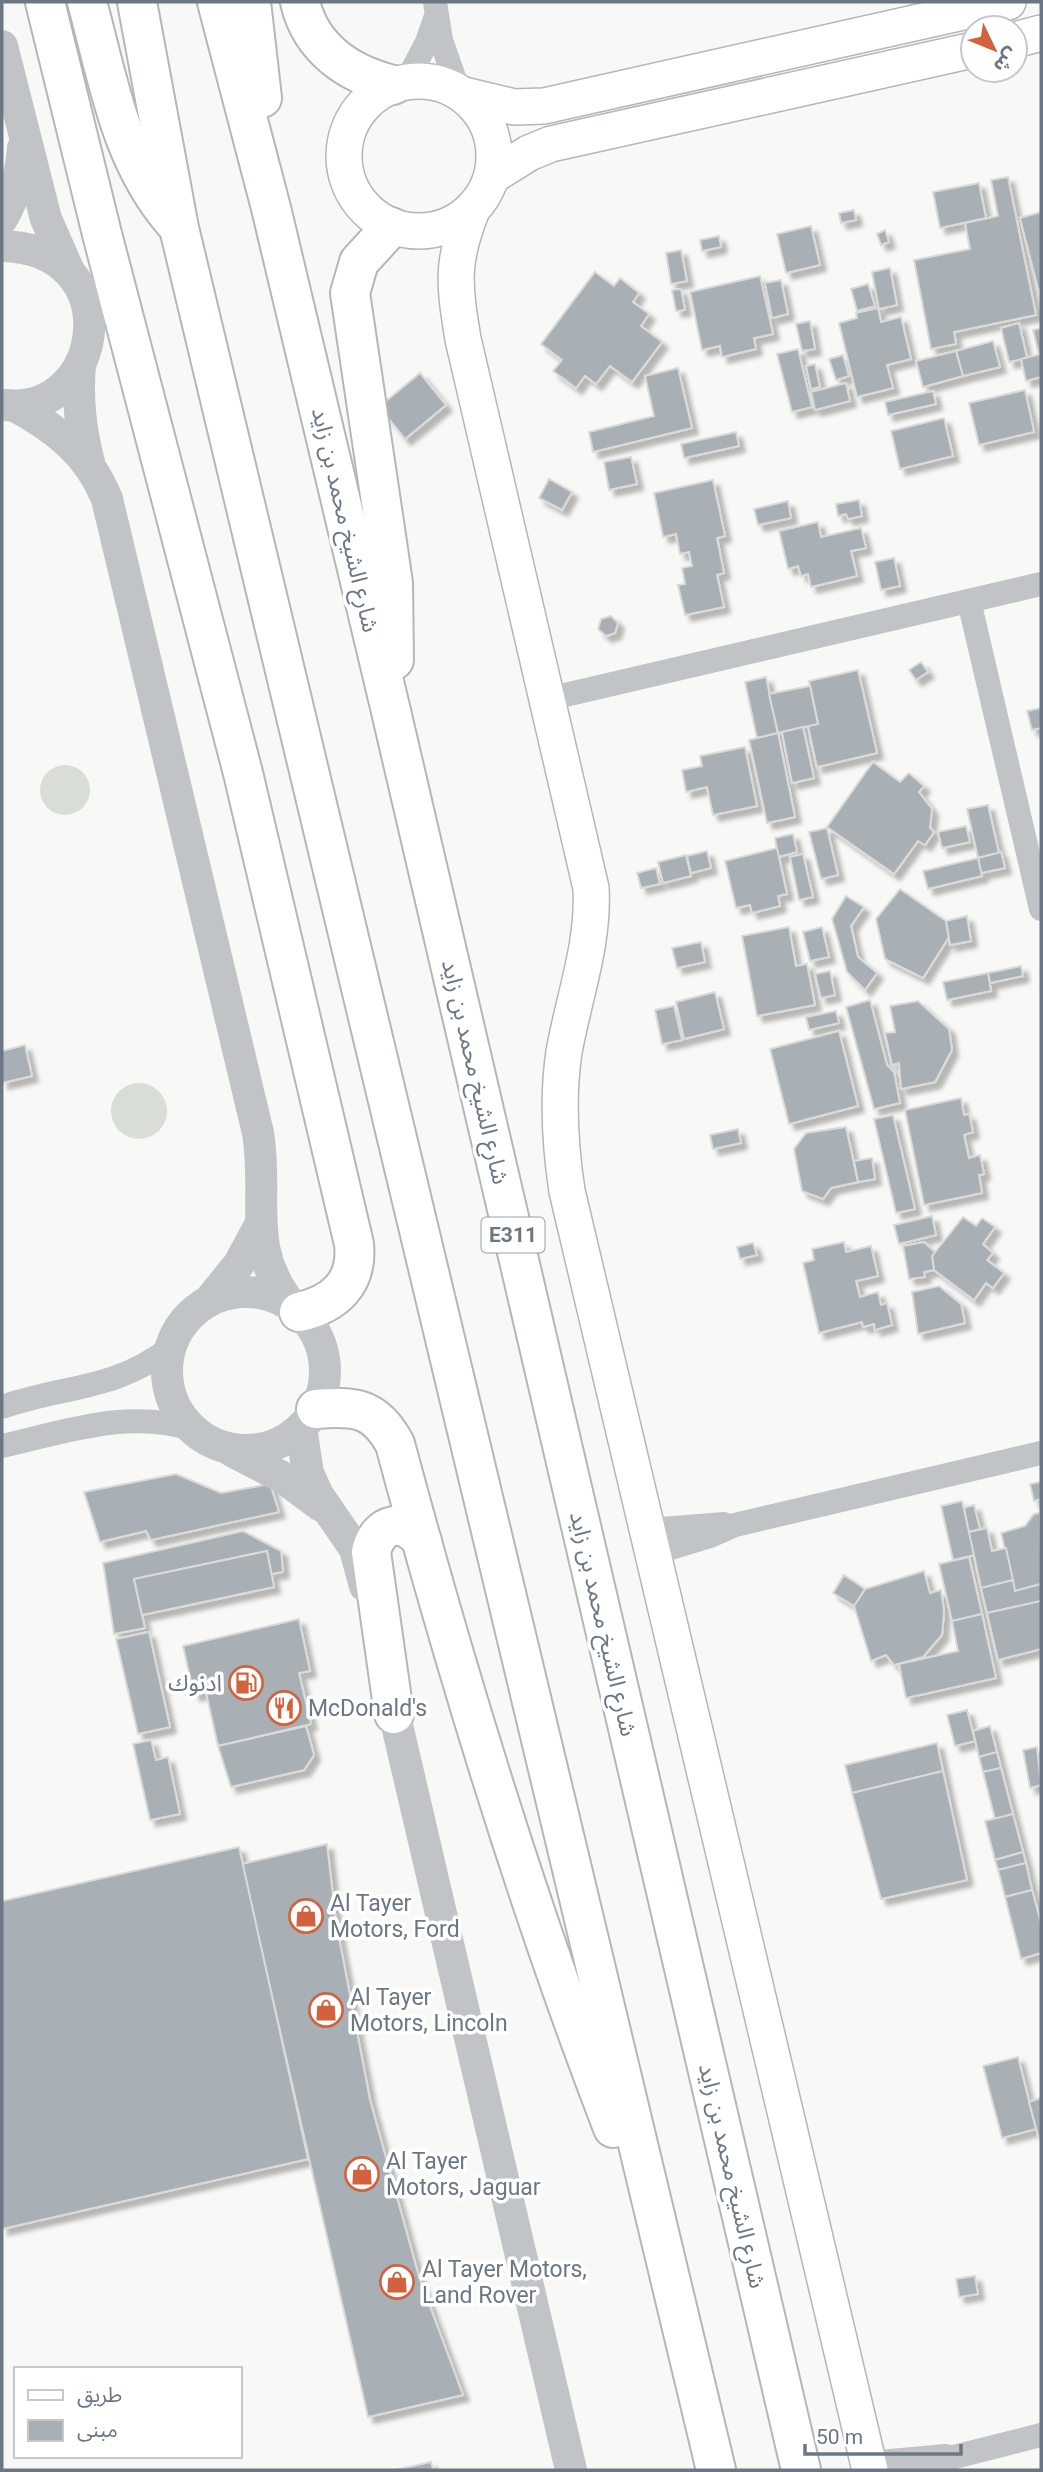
<svg xmlns="http://www.w3.org/2000/svg" width="1043" height="2472" viewBox="0 0 1043 2472" font-family="Roboto,'Noto Sans Arabic',sans-serif">
	<style>
		.green { fill: #d8ddd6 }
		.building { fill: #a8afb5; stroke: #dadad9; stroke-width: 2; filter: url(#shadow) }
		.lines { fill: none; stroke-linecap: round; stroke-linejoin: round }
		.secondary-casing { stroke: #b3b7bc; stroke-width: 38 }
		.motorway-casing { stroke: #b4b7ba; stroke-width: 42 }
		.minor { stroke: #c0c4c7; stroke-width: 24 }
		.tertiary { stroke: #c0c4c7; stroke-width: 32 }
		.secondary { stroke: #fff; stroke-width: 35 }
		.motorway { stroke: #fff; stroke-width: 38 }
		.labels { text-anchor: middle; dominant-baseline: central; stroke-width: 7; stroke-linejoin: round; paint-order: stroke }
		.shield { fill: #fff; stroke: #97a0a9; stroke-width: 2 }
		.shield-label { font-size: 21px; font-weight: bold; fill: #6b7884 }
		.street-label { font-size: 23px; fill: #6b7884; stroke: #fff }
		.poi-label { font-size: 23px; fill: #6b7884; stroke: #fff; text-anchor: start }
	</style>
	<defs>
		<filter id="shadow"><feDropShadow dx="6" dy="6" stdDeviation="2" flood-color="#0004"/></filter>
	</defs>
	<rect width="100%" height="100%" fill="#f8f8f6"/>
	<g class="green">
		<circle cx="65" cy="790" r="25"/>
		<circle cx="139" cy="1111" r="28"/>
	</g>
	<g class="building">
		<polygon points="1008,177 1036,315 954,332 956,344 931,349 914,260 970,249 965,223 998,216 991,180"/>
		<polygon points="979,183 986,218 940,228 933,192"/>
		<polygon points="854,210 856,220 841,223 839,213"/>
		<polygon points="1041,212 1041,289 1038,289 1020,218"/>
		<polygon points="811,226 820,265 786,273 777,234"/>
		<polygon points="885,230 889,242 881,245 877,234"/>
		<polygon points="719,236 721,247 702,251 700,240"/>
		<polygon points="681,250 687,281 671,284 666,253"/>
		<polygon points="890,268 897,305 879,309 872,272"/>
		<polygon points="595,272 614,286 620,278 639,293 633,302 649,314 641,326 662,342 632,382 610,366 596,384 585,376 576,388 553,371 562,360 541,344"/>
		<polygon points="760,276 773,334 754,338 756,349 722,357 720,346 702,350 690,292"/>
		<polygon points="781,280 788,314 772,318 765,283"/>
		<polygon points="868,284 875,306 857,311 851,289"/>
		<polygon points="681,289 685,310 676,311 672,290"/>
		<polygon points="878,308 881,322 901,317 911,359 887,365 893,388 857,397 839,323 857,318 856,313"/>
		<polygon points="810,321 815,349 802,351 796,324"/>
		<polygon points="1019,323 1027,358 1009,362 1001,328"/>
		<polygon points="1041,328 1041,354 1039,355 1033,330"/>
		<polygon points="993,341 1000,367 963,376 956,351"/>
		<polygon points="798,349 812,407 792,412 777,354"/>
		<polygon points="956,351 963,376 923,387 916,361"/>
		<polygon points="1041,354 1041,377 1026,381 1021,359"/>
		<polygon points="843,355 849,376 836,380 829,359"/>
		<polygon points="815,364 820,387 811,389 806,366"/>
		<polygon points="678,368 692,428 593,452 589,432 654,416 645,376"/>
		<polygon points="420,373 446,405 405,439 379,407"/>
		<polygon points="846,383 850,401 815,410 811,392"/>
		<polygon points="1025,390 1034,432 979,445 969,403"/>
		<polygon points="933,391 936,404 888,415 885,402"/>
		<polygon points="944,418 953,456 900,469 891,431"/>
		<polygon points="736,432 739,446 684,458 681,444"/>
		<polygon points="631,457 637,484 609,490 604,462"/>
		<polygon points="549,479 572,492 562,510 539,498"/>
		<polygon points="713,480 725,536 717,538 724,573 717,575 724,607 685,615 678,585 685,584 682,568 692,566 689,552 680,554 676,534 663,537 654,493"/>
		<polygon points="859,500 862,516 848,519 846,514 838,516 836,504"/>
		<polygon points="788,501 791,518 758,525 754,509"/>
		<polygon points="818,522 821,537 861,528 866,548 851,551 857,576 811,587 808,574 801,576 798,566 788,569 779,531"/>
		<polygon points="894,558 900,586 881,590 875,562"/>
		<polygon points="611,616 618,623 615,633 606,636 598,629 601,619"/>
		<polygon points="921,662 928,672 916,680 909,670"/>
		<polygon points="858,670 877,753 817,767 808,726 818,724 809,681"/>
		<polygon points="766,677 778,733 757,738 745,682"/>
		<polygon points="810,686 818,724 778,733 769,694"/>
		<polygon points="1041,708 1041,728 1032,730 1027,711"/>
		<polygon points="803,727 814,778 792,783 782,732"/>
		<polygon points="778,733 795,817 767,823 749,740"/>
		<polygon points="745,747 757,806 713,815 707,787 686,792 682,770 702,766 700,756"/>
		<polygon points="873,762 900,782 909,773 924,786 919,792 932,809 930,828 934,832 925,845 918,841 894,874 827,827"/>
		<polygon points="988,805 999,853 978,858 967,809"/>
		<polygon points="966,826 970,842 942,848 938,832"/>
		<polygon points="827,828 838,875 821,879 809,832"/>
		<polygon points="793,834 797,852 778,857 775,838"/>
		<polygon points="777,848 787,894 778,896 780,906 752,913 750,905 736,908 725,861"/>
		<polygon points="707,851 711,868 691,873 687,856"/>
		<polygon points="1001,852 1005,868 981,873 978,858"/>
		<polygon points="803,854 813,897 799,900 790,857"/>
		<polygon points="686,855 691,876 663,883 658,862"/>
		<polygon points="978,858 982,876 928,889 923,871"/>
		<polygon points="656,868 660,884 641,888 637,873"/>
		<polygon points="900,889 946,921 949,937 923,978 885,959 876,919"/>
		<polygon points="846,896 864,907 851,926 858,957 877,973 865,990 847,972 832,919"/>
		<polygon points="967,916 971,941 950,945 946,921"/>
		<polygon points="789,927 796,966 807,964 815,1005 757,1016 742,936"/>
		<polygon points="822,927 829,957 810,961 803,932"/>
		<polygon points="701,942 705,962 677,968 672,948"/>
		<polygon points="1021,966 1023,976 990,983 988,973"/>
		<polygon points="830,971 835,995 821,998 815,974"/>
		<polygon points="988,973 991,991 947,1000 943,982"/>
		<polygon points="715,992 724,1029 684,1039 676,1002"/>
		<polygon points="870,1000 887,1065 894,1072 900,1103 874,1109 846,1007"/>
		<polygon points="918,1001 949,1029 952,1050 935,1082 901,1089 899,1063 892,1065 885,1033 895,1032 890,1006"/>
		<polygon points="674,1006 682,1040 662,1044 655,1010"/>
		<polygon points="836,1011 839,1023 809,1030 806,1017"/>
		<polygon points="839,1031 858,1106 789,1124 770,1049"/>
		<polygon points="25,1045 32,1076 2,1083 2,1051"/>
		<polygon points="961,1098 964,1115 969,1114 973,1132 964,1135 969,1158 980,1155 984,1174 979,1175 982,1193 924,1205 905,1110"/>
		<polygon points="893,1115 915,1209 896,1213 874,1119"/>
		<polygon points="846,1127 858,1182 831,1188 823,1199 802,1191 794,1149 806,1133"/>
		<polygon points="738,1129 741,1143 713,1149 710,1135"/>
		<polygon points="872,1158 875,1179 858,1182 854,1161"/>
		<polygon points="932,1216 936,1235 899,1244 894,1225"/>
		<polygon points="963,1217 976,1226 982,1218 995,1227 983,1244 993,1253 987,1260 1004,1273 993,1288 986,1283 974,1300 934,1270 932,1256"/>
		<polygon points="844,1242 846,1252 871,1246 878,1276 856,1281 860,1297 878,1292 881,1305 887,1303 892,1325 875,1330 874,1324 863,1327 862,1322 819,1333 803,1263 814,1260 812,1249"/>
		<polygon points="924,1242 935,1252 932,1256 934,1270 924,1272 925,1277 909,1279 903,1246"/>
		<polygon points="753,1243 757,1255 740,1259 737,1247"/>
		<polygon points="939,1286 961,1304 965,1323 918,1334 912,1292"/>
		<polygon points="176,1474 221,1493 270,1484 279,1512 151,1540 146,1531 100,1542 84,1492"/>
		<polygon points="1041,1482 1041,1499 1034,1501 1030,1484"/>
		<polygon points="962,1501 975,1555 953,1560 941,1506"/>
		<polygon points="974,1505 980,1529 969,1532 964,1508"/>
		<polygon points="1040,1513 1041,1584 1015,1591 1001,1533 1025,1526 1034,1514"/>
		<polygon points="987,1528 992,1551 1006,1548 1013,1580 981,1588 969,1532"/>
		<polygon points="243,1531 281,1551 283,1572 271,1574 267,1551 134,1579 145,1628 114,1634 103,1563"/>
		<polygon points="267,1551 274,1587 142,1615 134,1579"/>
		<polygon points="969,1557 982,1614 952,1621 939,1564"/>
		<polygon points="924,1571 930,1593 941,1590 944,1611 942,1635 923,1657 894,1665 886,1655 871,1661 854,1606 865,1589"/>
		<polygon points="844,1575 865,1589 854,1606 833,1593"/>
		<polygon points="1013,1580 1015,1591 1041,1584 1041,1601 987,1613 981,1588"/>
		<polygon points="1041,1601 1041,1649 998,1660 987,1613"/>
		<polygon points="982,1614 996,1678 906,1698 899,1664 958,1651 952,1621"/>
		<polygon points="299,1619 310,1671 299,1673 311,1724 218,1746 206,1692 194,1695 183,1646"/>
		<polygon points="149,1632 170,1727 138,1734 116,1639"/>
		<polygon points="967,1710 975,1741 955,1746 947,1715"/>
		<polygon points="306,1726 314,1755 304,1770 231,1787 218,1746"/>
		<polygon points="990,1726 997,1752 979,1757 973,1731"/>
		<polygon points="151,1740 156,1760 168,1757 180,1814 150,1820 133,1744"/>
		<polygon points="937,1743 943,1771 852,1793 845,1765"/>
		<polygon points="1037,1747 1041,1785 1030,1788 1023,1750"/>
		<polygon points="997,1752 1001,1768 983,1772 979,1757"/>
		<polygon points="1001,1768 1013,1814 995,1819 983,1772"/>
		<polygon points="943,1771 967,1880 881,1899 852,1793"/>
		<polygon points="1013,1814 1023,1852 995,1860 985,1821"/>
		<polygon points="327,1844 336,1922 370,2100 419,2277 463,2395 368,2417 242,1864"/>
		<polygon points="239,1847 308,2159 2,2229 2,1901"/>
		<polygon points="1023,1852 1026,1863 998,1870 995,1860"/>
		<polygon points="1026,1863 1032,1890 1005,1897 998,1870"/>
		<polygon points="1032,1890 1041,1923 1041,1953 1021,1959 1005,1897"/>
		<polygon points="1018,2057 1036,2129 1002,2138 983,2066"/>
		<polygon points="1041,2098 1041,2138 1039,2139 1029,2102"/>
		<polygon points="975,2276 978,2294 959,2297 956,2279"/>
		<polygon points="431,2462 433,2470 395,2470"/>
	</g>
	<g class="lines">
		<g class="secondary-casing">
			<g id="secondary">
				<polyline points="1015,40 1041,33"/>
				<circle cx="419" cy="156" r="75"/>
				<polyline points="464,95 514,107 544,106 1008,2"/>
				<polyline points="492,176 529,153 551,144 973,50"/>
				<path d="M472,210C451,262 454,284 463,339L591,888C594,945 574,996 564,1052C557,1099 560,1145 567,1191L870,2470"/>
			</g>
		</g>
		<g class="motorway-casing">
			<g id="motorway">
				<path d="M45,2L102,234L243,773L354,1244C358,1283 335,1304 299,1312"/>
				<path d="M87,2C108,79 120,160 174,222"/>
				<polyline points="137,2 179,228 716,2470"/>
				<polyline points="217,2 271,208 390,707 801,2470"/>
				<polyline points="251,2 262,98"/>
				<path d="M300,2C311,49 349,74 393,85"/>
				<polyline points="391,227 359,262 350,293 393,583 394,660"/>
				<path d="M316,1409C355,1406 375,1407 395,1444C457,1675 527,1905 613,2128"/>
				<path d="M394,1714L371,1552C378,1522 404,1517 422,1541"/>
			</g>
		</g>
		<g class="minor">
			<polyline points="435,2 441,40 459,92"/>
			<polyline points="406,82 427,42 436,16"/>
			<polyline points="969,601 1041,909"/>
			<polyline points="548,699 1041,584"/>
			<path d="M2,1407C65,1385 113,1391 170,1348"/>
			<path d="M2,1446C65,1432 127,1409 192,1429"/>
			<polyline points="649,1530 724,1524"/>
			<polyline points="654,1553 710,1536 735,1525 1041,1453"/>
			<polyline points="868,2463 946,2456"/>
			<polyline points="926,2470 954,2457 1041,2435"/>
		</g>
		<g class="tertiary">
			<polyline points="2,46 46,219 69,271"/>
			<path d="M2,219C15,196 21,174 23,148"/>
			<path d="M2,246C130,249 105,416 5,405"/>
			<path d="M80,365C77,400 80,429 89,462"/>
			<path d="M15,406C57,429 89,454 107,499L258,1133C269,1201 245,1248 292,1306"/>
			<circle cx="246" cy="1371" r="79"/>
			<polyline points="209,1301 239,1264 261,1223"/>
			<polyline points="301,1428 308,1473 318,1495 355,1549 365,1586"/>
			<polyline points="232,1451 282,1477 321,1506"/>
			<polyline points="389,1691 571,2470"/>
		</g>
		<use href="#secondary" class="secondary"/>
		<use href="#motorway" class="motorway"/>
	</g>
	<defs>
		<g id="fuel-ring" transform="scale(1.75)"><circle r="9.5" fill="#fff" stroke="#d2623d" stroke-width="1.5"/><path d="M-5.5-6h7V0h2V4h1.3V-2.5L3-4.5l.8-.8L6-3V5H2.5V1h-1V6h-7ZM-4.2-4.7v3.2H.2V-4.7Z" fill="#d2623d"/></g>
		<g id="restaurant-ring" transform="scale(1.75)"><circle r="9.5" fill="#fff" stroke="#d2623d" stroke-width="1.5"/><path d="M-5-6h1v4h1v-4h1v4h1v-4h1v5L-1.5 .5V6h-2V.5L-5-1ZM5-6V6H3V1.5H1.5Q1.5-4 5-6Z" fill="#d2623d"/></g>
		<g id="shop-ring" transform="scale(1.75)"><circle r="9.5" fill="#fff" stroke="#d2623d" stroke-width="1.5"/><path d="M-5-2.5h2.3a2.7 3.5 0 0 1 5.4 0H5L5.5 6h-11ZM-1.5-2.5h3a1.5 2.3 0 0 0-3 0Z" fill="#d2623d"/></g>
	</defs>
	<g fill-rule="evenodd">
		<use href="#fuel-ring" x="246" y="1683"/>
		<use href="#restaurant-ring" x="284" y="1708"/>
		<use href="#shop-ring" x="306" y="1916"/>
		<use href="#shop-ring" x="326" y="2010"/>
		<use href="#shop-ring" x="362" y="2174"/>
		<use href="#shop-ring" x="397" y="2282"/>
	</g>
	<g class="labels">
		<rect class="shield" x="481.5" y="1217.5" width="63" height="35" rx="5"/>
		<g class="shield-label">
			<text x="513" y="1235">E311</text>
		</g>
		<g class="street-label">
			<text transform="translate(345 520) rotate(77)">شارع الشيخ محمد بن زايد</text>
			<text transform="translate(475 1072) rotate(77)">شارع الشيخ محمد بن زايد</text>
			<text transform="translate(603 1624) rotate(77)">شارع الشيخ محمد بن زايد</text>
			<text transform="translate(732 2176) rotate(77)">شارع الشيخ محمد بن زايد</text>
		</g>
		<g class="poi-label">
			<text x="222" y="1683" text-anchor="end">ادنوك</text>
			<text x="308" y="1708">McDonald's</text>
			<text x="330" y="1903">Al Tayer<tspan x="330" dy="26">Motors, Ford</tspan></text>
			<text x="350" y="1997">Al Tayer<tspan x="350" dy="26">Motors, Lincoln</tspan></text>
			<text x="386" y="2161">Al Tayer<tspan x="386" dy="26">Motors, Jaguar</tspan></text>
			<text x="422" y="2269">Al Tayer Motors,<tspan x="422" dy="26">Land Rover</tspan></text>
		</g>
	</g>
	<rect width="1043" height="2472" fill="none" stroke="#6b7884" stroke-width="7"/>
	<rect x="14" y="2367" width="228" height="91" fill="#ffffff" stroke="#c4c9ce" stroke-width="2"/>
	<rect x="28" y="2390" width="35" height="10" fill="#ffffff" stroke="#c4c9ce" stroke-width="2"/>
	<text x="77" y="2402" font-size="21" fill="#6b7884">طريق</text>
	<rect x="28" y="2420" width="35" height="21" fill="#a8afb5" stroke="#c4c9ce" stroke-width="2"/>
	<text x="77" y="2437" font-size="21" fill="#6b7884">مبنى</text>
	<g transform="translate(994 49) rotate(133)"><circle r="33" fill="#ffffff" stroke="#c4c9ce" stroke-width="2"/>
	<path d="M0-5L12 26L0 18L-12 26Z" fill="#d2623d"/>
	<text y="-10" font-size="19" font-weight="bold" text-anchor="middle" fill="#6b7884">ش</text>
	</g>
	<path d="M805 2444v10h156v-10" fill="none" stroke="#6b7884" stroke-width="3.5"/>
	<text x="816" y="2444" font-size="21" fill="#6b7884" stroke="#ffffff" stroke-width="5" paint-order="stroke">50 m</text>
</svg>
